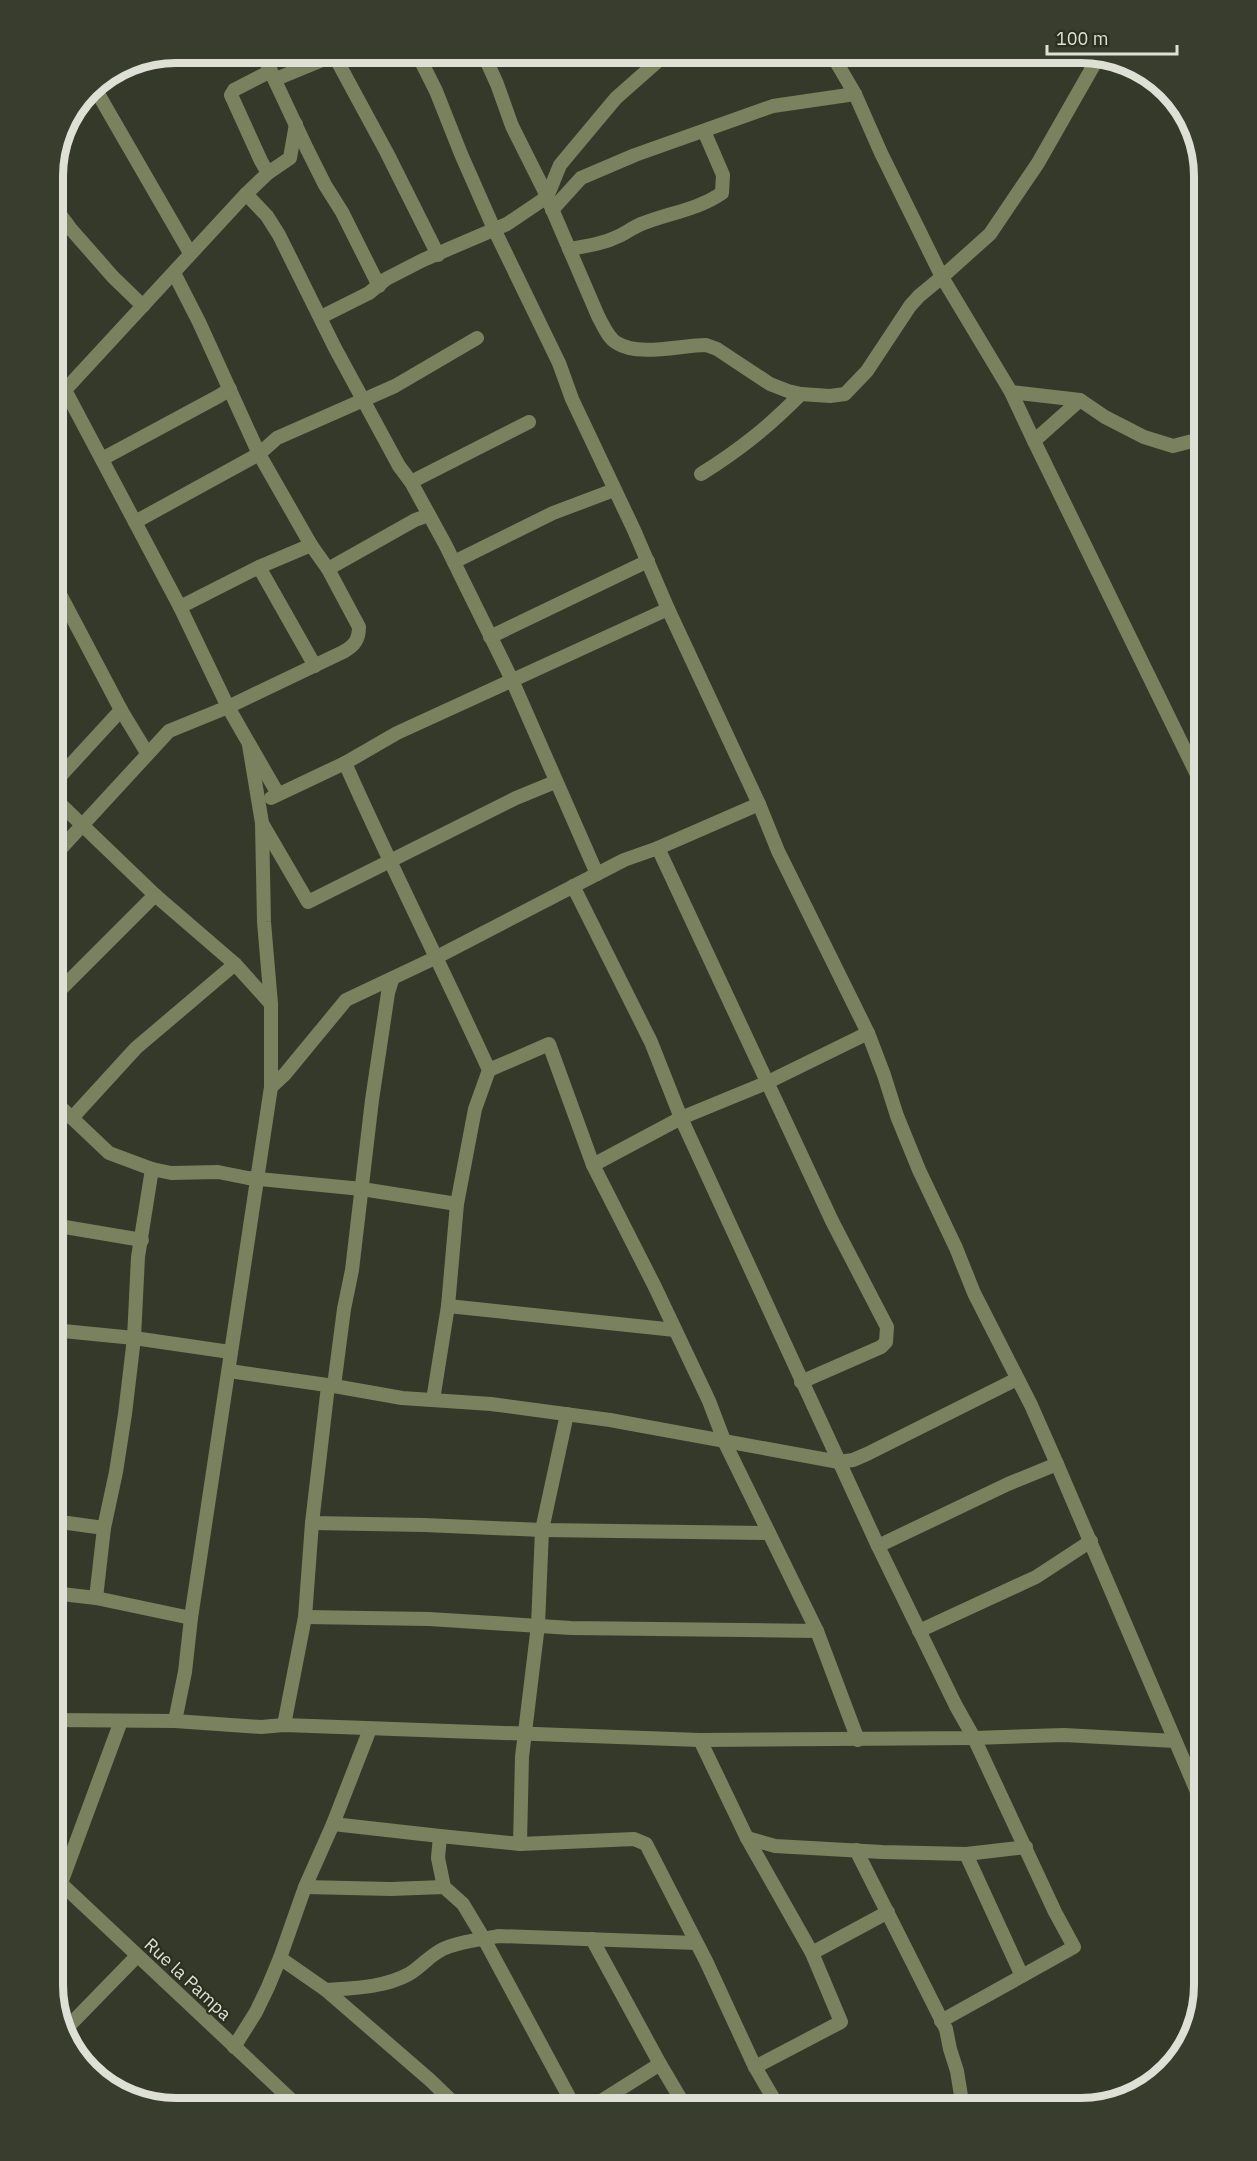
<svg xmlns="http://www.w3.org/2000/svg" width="1257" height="2161" viewBox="0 0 1257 2161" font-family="'IBM Plex Sans',sans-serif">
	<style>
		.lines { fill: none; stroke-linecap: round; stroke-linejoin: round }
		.minor { stroke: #7a815f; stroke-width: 14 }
		.labels { text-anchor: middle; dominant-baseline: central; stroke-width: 4.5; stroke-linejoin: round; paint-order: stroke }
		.street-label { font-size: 18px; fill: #dee0d6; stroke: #2b2f1f }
		.rim { fill: none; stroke: #dee0d6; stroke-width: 8 }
	</style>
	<rect width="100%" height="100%" fill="#353929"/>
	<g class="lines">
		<g class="minor">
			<polyline points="262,53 307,149 325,185 342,212 379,286"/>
			<polyline points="417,53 436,91 461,154 494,229 559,363 572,399 634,530 668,609 759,804 778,851 868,1033 884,1075 897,1116 919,1170 956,1248 974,1293 1031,1405 1057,1464 1204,1808"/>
			<path d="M483,53L497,84L512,126L543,188L598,316C603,325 608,338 617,343C639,357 681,345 706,345L717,349L770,384L788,391L801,394L830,396L845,394L867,371L910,306L919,296L942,277L990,234L1038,163L1099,56"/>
			<polyline points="831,53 855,94 881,153 942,277 1011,392 1034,441 1204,789"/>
			<polyline points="334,55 387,153 438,255"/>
			<polyline points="276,79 339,53"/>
			<polyline points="93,85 190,253"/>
			<polyline points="94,87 144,59"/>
			<polyline points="268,173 261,161 231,95 234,90 271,71"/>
			<polyline points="246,194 267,216 279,235 335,348 399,466 411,482 445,544 512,680 597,874"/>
			<polyline points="53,205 70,228 113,277 143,306"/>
			<polyline points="552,210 581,178 635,155 773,106 855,94"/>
			<path d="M569,249C586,246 603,244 619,236C627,232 635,226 644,223C670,213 699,209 722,193L723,175L704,131"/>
			<polyline points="321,317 369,293 386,279 423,260 507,224 547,197 560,165 616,98 667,53"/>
			<polyline points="65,390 180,607 228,707 278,794"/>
			<polyline points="1011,392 1080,400 1105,417 1144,437 1173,446 1204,438"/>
			<polyline points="53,403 246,194 268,173 290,158 296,124"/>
			<polyline points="1034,441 1080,400"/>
			<polyline points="102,459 219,396 230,389"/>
			<path d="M701,474C741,449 768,427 801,394"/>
			<polyline points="411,482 529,422"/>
			<polyline points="135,522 259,454 277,438 395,386 477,338"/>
			<polyline points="454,562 553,513 614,490"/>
			<polyline points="259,567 315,666"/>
			<polyline points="328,569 415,520 429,515"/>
			<polyline points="53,581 121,710 147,753"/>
			<polyline points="180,607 259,567 311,545"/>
			<polyline points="490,637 648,561"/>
			<path d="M345,763C391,867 442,967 489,1070L549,1044L593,1165L655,1287L709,1401L725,1443L817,1631L858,1740"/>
			<polyline points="53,784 121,710"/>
			<polyline points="53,797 155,895 235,964 271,1004"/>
			<polyline points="271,798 345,763 397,733 668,609"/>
			<polyline points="263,825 308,902 516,798 555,782"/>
			<polyline points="658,848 832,1221 887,1327 886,1342 881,1347 801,1382"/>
			<path d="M53,857L169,731L228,707L343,652C354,646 359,640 359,627L328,569L311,545L259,454L199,322L174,273"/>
			<polyline points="573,886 651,1042 681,1118 878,1546 956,1706 974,1738 1055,1912 1074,1947 941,2021"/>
			<polyline points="53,997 155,895"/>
			<polyline points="271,1087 285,1074 346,1000 437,957 624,860 658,848 759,804"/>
			<polyline points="53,1100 109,1153 152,1169 171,1173 218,1172 248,1178 362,1189 457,1204"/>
			<polyline points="72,1118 136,1048 235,964"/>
			<polyline points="593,1165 681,1118 766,1083 868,1033"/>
			<polyline points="53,1225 142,1240"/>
			<polyline points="448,1306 675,1330"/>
			<polyline points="53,1330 134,1338 230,1352"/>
			<polyline points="229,1371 334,1386 402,1398 491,1404 610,1420 839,1462 853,1460 867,1454 1017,1379"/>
			<polyline points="328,1386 312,1523 424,1525 542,1530 769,1533"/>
			<polyline points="334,1386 344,1309 352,1270 372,1100 388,993 392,980"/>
			<polyline points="433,1400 448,1306 457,1204 475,1109 489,1070"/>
			<polyline points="567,1414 542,1530 538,1625 522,1757 520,1844 634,1839 646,1844 706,1961 755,2067 779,2108"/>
			<polyline points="53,1521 104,1528"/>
			<polyline points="878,1546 1008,1484 1057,1464"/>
			<polyline points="53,1593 96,1598 191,1618"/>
			<polyline points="96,1598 104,1528 116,1472 125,1414 134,1338 138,1257 152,1169"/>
			<polyline points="305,1617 429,1619 571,1628 817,1631"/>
			<polyline points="919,1631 1036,1577 1091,1541"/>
			<polyline points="53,1720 175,1721 261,1727 284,1725 700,1740 974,1738 1064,1735 1175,1741"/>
			<polyline points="175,1721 185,1672 191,1618 271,1087 271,1004 264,922 262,823 249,745"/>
			<polyline points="284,1725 305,1617 312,1523"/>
			<polyline points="700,1740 747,1838 812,1953 841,2022 755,2067"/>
			<polyline points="333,1824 440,1836"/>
			<polyline points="747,1838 775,1846 882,1852 966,1854 1026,1847"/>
			<polyline points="520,1844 440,1836 438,1858 444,1887 463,1904 484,1939 575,2108"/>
			<polyline points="856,1850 946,2029 950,2049 957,2071 963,2108"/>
			<polyline points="966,1854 1022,1976"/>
			<polyline points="53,1876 300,2108"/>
			<polyline points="305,1887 391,1889 444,1887"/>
			<polyline points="53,1900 61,1883 121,1721"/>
			<polyline points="592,1939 660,2064 686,2108"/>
			<polyline points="812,1953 888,1912"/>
			<polyline points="280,1958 326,1990 430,2080 459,2108"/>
			<path d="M326,1990C354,1988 383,1988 409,1974C421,1967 430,1955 443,1949C460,1941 480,1940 498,1936L696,1943"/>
			<polyline points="63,2032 137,1956"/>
			<polyline points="234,2047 256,2012 268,1987 280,1958 305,1887 333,1824 370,1729"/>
			<polyline points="82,2059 120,2092"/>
			<polyline points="590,2108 660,2064"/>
			<polyline points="826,2108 835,2106 837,2108"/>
		</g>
	</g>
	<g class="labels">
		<g class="street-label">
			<text transform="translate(188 1979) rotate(43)">Rue la Pampa</text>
		</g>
	</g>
	<path d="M0 0H1257V2161H0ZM176 63H1081A113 113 0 0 1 1194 176V1985A113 113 0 0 1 1081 2098H176A113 113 0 0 1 63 1985V176A113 113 0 0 1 176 63Z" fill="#393d2e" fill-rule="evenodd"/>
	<path class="rim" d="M176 63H1081A113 113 0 0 1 1194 176V1985A113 113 0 0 1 1081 2098H176A113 113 0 0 1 63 1985V176A113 113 0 0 1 176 63Z"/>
	<path d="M1047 45v9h130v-9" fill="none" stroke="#dee0d6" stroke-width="3"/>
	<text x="1056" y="45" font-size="18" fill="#dee0d6" stroke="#2b2f1f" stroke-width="4.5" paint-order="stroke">100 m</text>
</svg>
